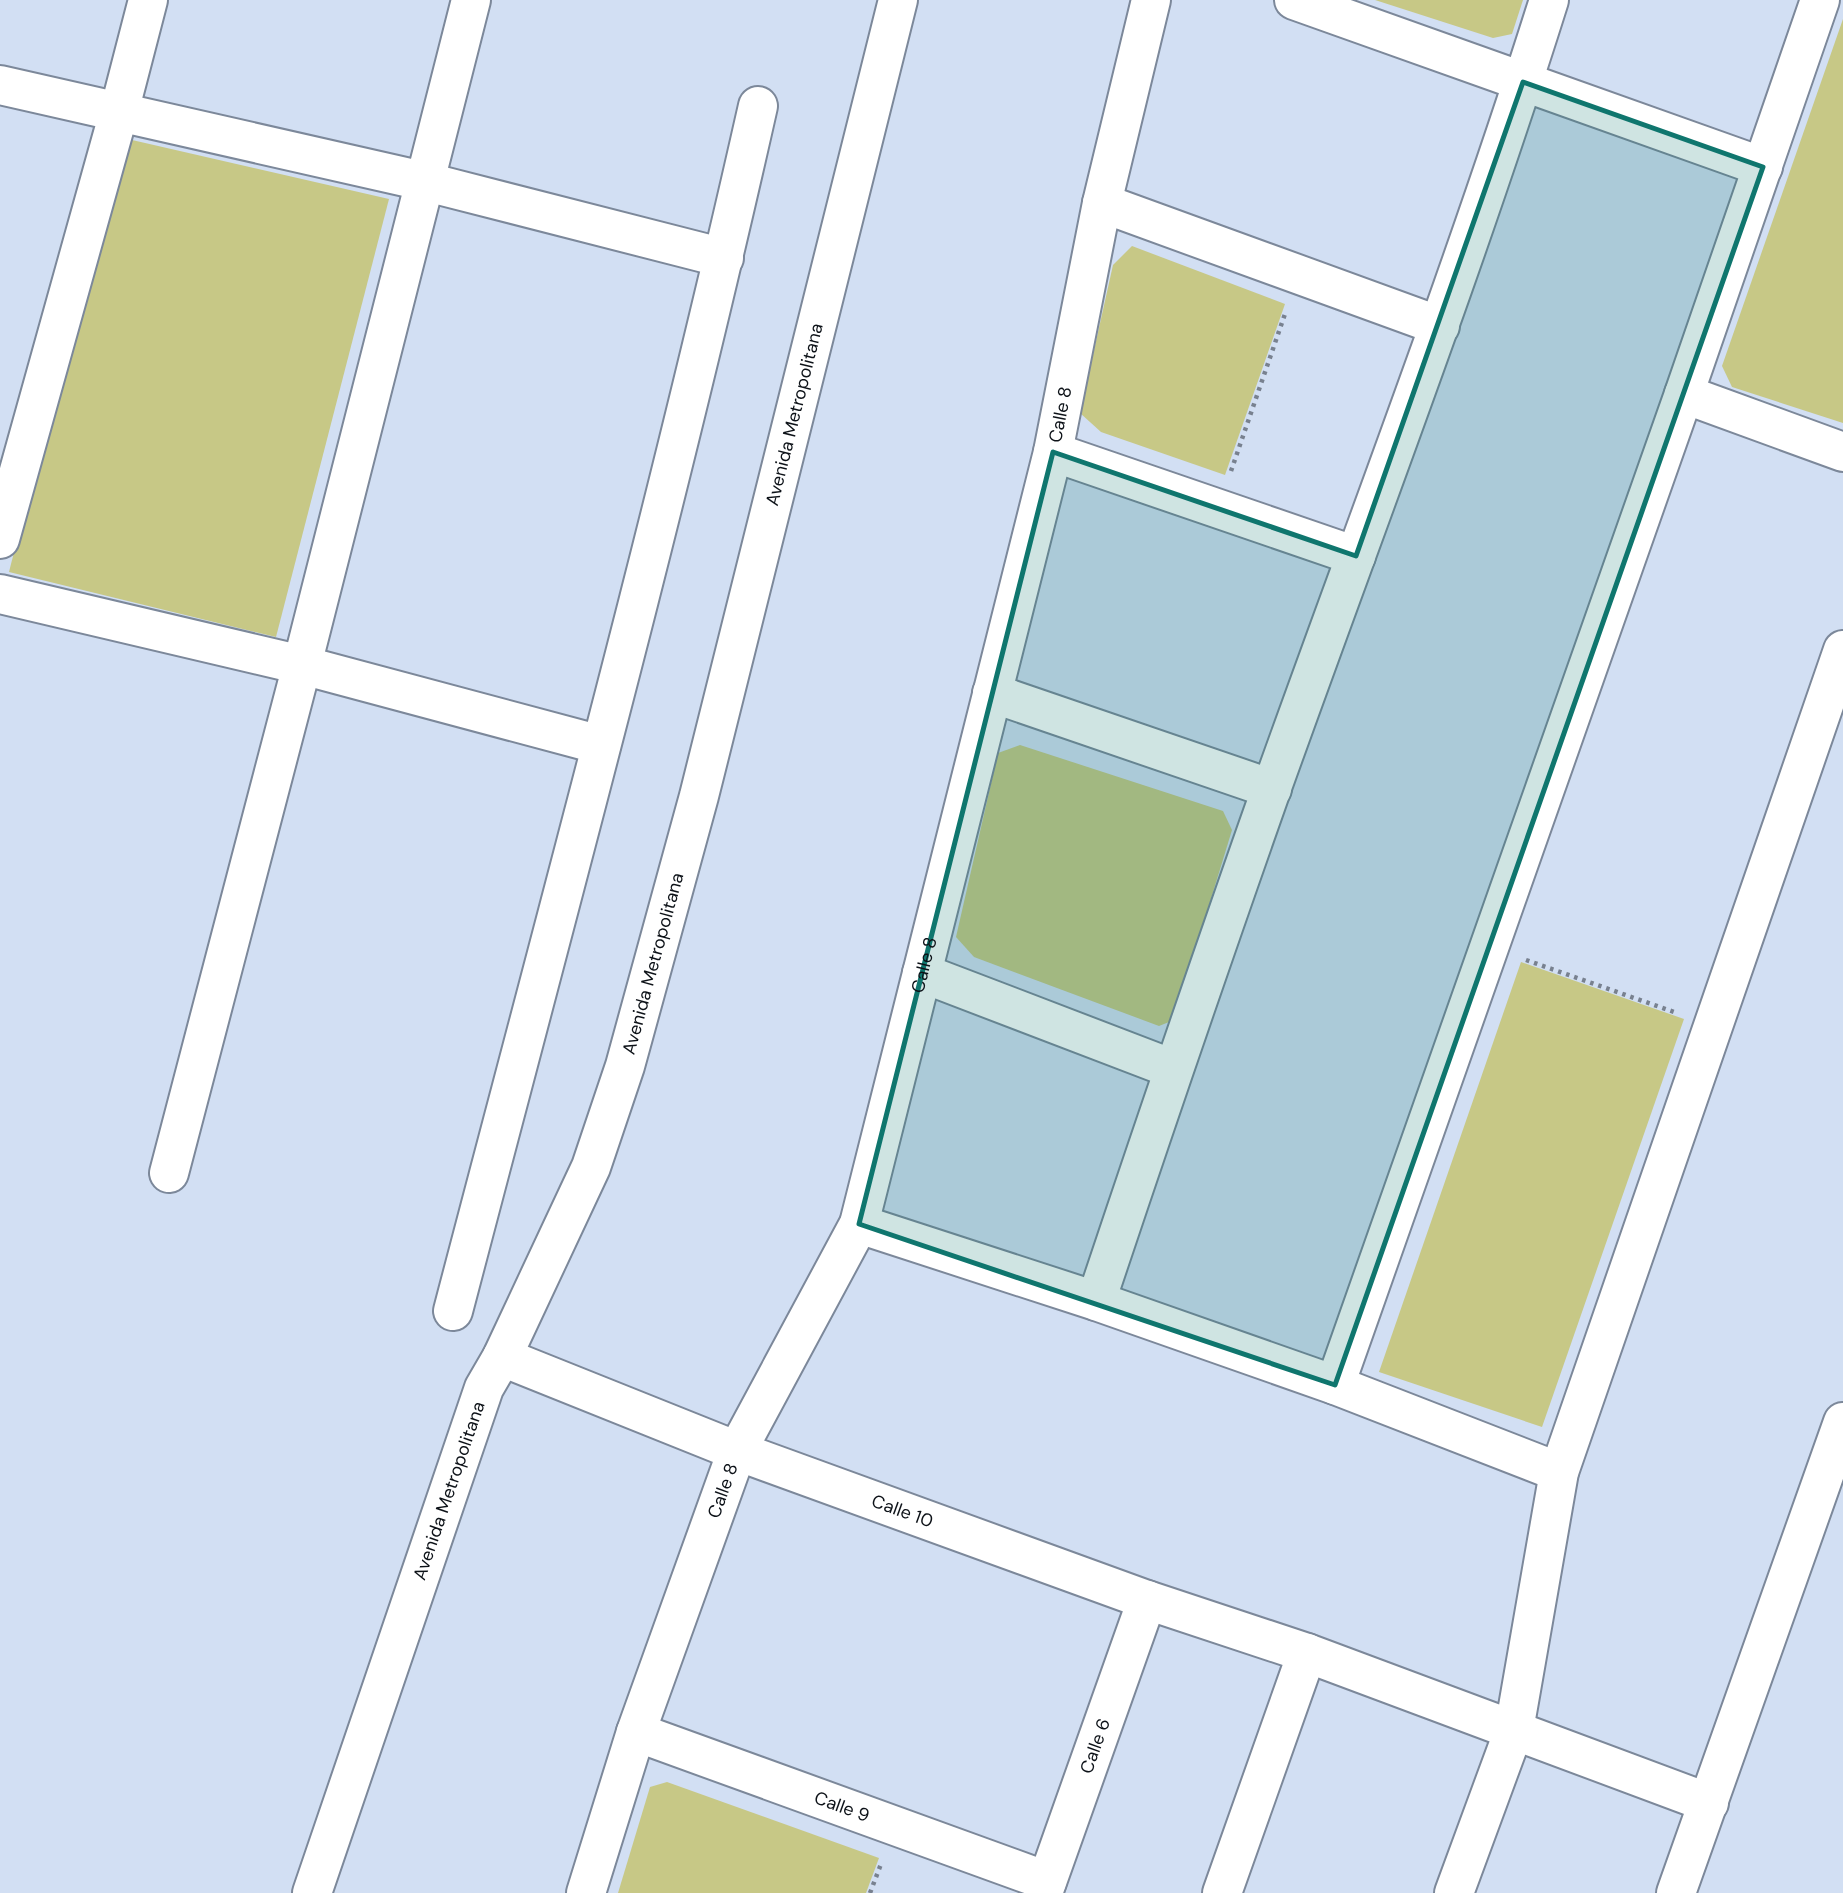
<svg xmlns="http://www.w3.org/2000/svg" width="1843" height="1893" viewBox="0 0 1843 1893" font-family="'DM Sans',sans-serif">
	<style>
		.green { fill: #c7c886 }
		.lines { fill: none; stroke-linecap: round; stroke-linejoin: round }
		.minor-casing { stroke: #7c889a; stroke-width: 42 }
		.tertiary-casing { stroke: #7c889a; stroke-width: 42 }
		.path { stroke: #78818f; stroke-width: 4.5; stroke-dasharray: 3.5 5; stroke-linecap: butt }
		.minor { stroke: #fff; stroke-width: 38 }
		.tertiary { stroke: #fff; stroke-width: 38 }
		.marked { fill: #0f766e; fill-opacity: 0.2; stroke: #0f766e; stroke-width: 5; stroke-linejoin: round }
		.labels { text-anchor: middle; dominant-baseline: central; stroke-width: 5; stroke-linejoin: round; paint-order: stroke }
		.street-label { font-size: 18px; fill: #0d1218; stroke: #d2dff3 }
	</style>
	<rect width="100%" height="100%" fill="#d2dff3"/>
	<g class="green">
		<polygon points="1375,0 1523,0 1512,34 1493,38"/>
		<polygon points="1843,19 1843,423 1732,387 1722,366"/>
		<polygon points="119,137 389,199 276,637 9,572"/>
		<polygon points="1132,246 1285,304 1225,475 1101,432 1080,413 1113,265"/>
		<polygon points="1020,745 1223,811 1232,830 1174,1020 1159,1026 974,957 956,937 998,753"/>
		<polygon points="1521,962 1684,1019 1542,1427 1379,1372"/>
		<polygon points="667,1782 879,1858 866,1893 618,1893 650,1787"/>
	</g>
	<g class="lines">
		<g class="minor-casing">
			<g id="minor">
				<polyline points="1294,0 1763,167"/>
				<polyline points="0,85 423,181 724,258"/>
				<polyline points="1102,203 1440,326"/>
				<polyline points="1684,394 1843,452"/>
				<polyline points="1053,452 1356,556"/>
				<polyline points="0,539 119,112 148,0"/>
				<polyline points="0,594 302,665 601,745"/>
				<polyline points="992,693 1272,789"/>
				<polyline points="922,973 1173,1069"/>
				<polyline points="169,1173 302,665 471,0"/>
				<polyline points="859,1224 1096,1301 1335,1385 1559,1472"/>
				<path d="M1096,1301C1153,1130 1211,960 1271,790C1365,527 1465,267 1549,0"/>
				<path d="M453,1311C558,910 667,510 758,106"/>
				<path id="s1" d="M502,1357L737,1451L1147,1600L1307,1653L1709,1803"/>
				<polyline points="1335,1385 1684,394 1820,0"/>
				<path id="s2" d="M636,1732L1047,1881"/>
				<path id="s3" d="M586,1893L636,1732L737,1451L859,1224L1053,452L1102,203L1151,0"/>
				<path id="s4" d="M1043,1893L1147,1600"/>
				<polyline points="1222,1893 1307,1653"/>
				<polyline points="1454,1893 1514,1730 1559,1472 1843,650"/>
				<polyline points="1676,1893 1843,1422"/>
			</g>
		</g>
		<g class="tertiary-casing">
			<g id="tertiary">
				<path id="s5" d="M312,1893L484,1388L502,1357L591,1167L625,1066L699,796L898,0"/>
			</g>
		</g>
		<g class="path">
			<polyline points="1231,471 1286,311"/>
			<polyline points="1526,960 1677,1013"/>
			<polyline points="870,1893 881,1864"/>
		</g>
		<use href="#minor" class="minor"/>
		<use href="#tertiary" class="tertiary"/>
	</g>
	<path class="marked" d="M1523,82L1763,167L1335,1385L859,1224L1053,452L1356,556Z"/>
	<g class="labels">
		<g class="street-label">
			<text stroke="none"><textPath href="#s5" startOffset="1559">Avenida Metropolitana</textPath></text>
			<text stroke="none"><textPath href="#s3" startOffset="1559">Calle 8</textPath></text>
			<text stroke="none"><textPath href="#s5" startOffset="992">Avenida Metropolitana</textPath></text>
			<text stroke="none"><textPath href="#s3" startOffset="992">Calle 8</textPath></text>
			<text stroke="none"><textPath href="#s5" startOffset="425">Avenida Metropolitana</textPath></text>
			<text stroke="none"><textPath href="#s3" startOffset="425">Calle 8</textPath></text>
			<text stroke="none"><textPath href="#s1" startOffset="429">Calle 10</textPath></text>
			<text stroke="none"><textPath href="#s4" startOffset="156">Calle 6</textPath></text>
			<text stroke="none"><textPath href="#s2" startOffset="219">Calle 9</textPath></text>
		</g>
	</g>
</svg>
